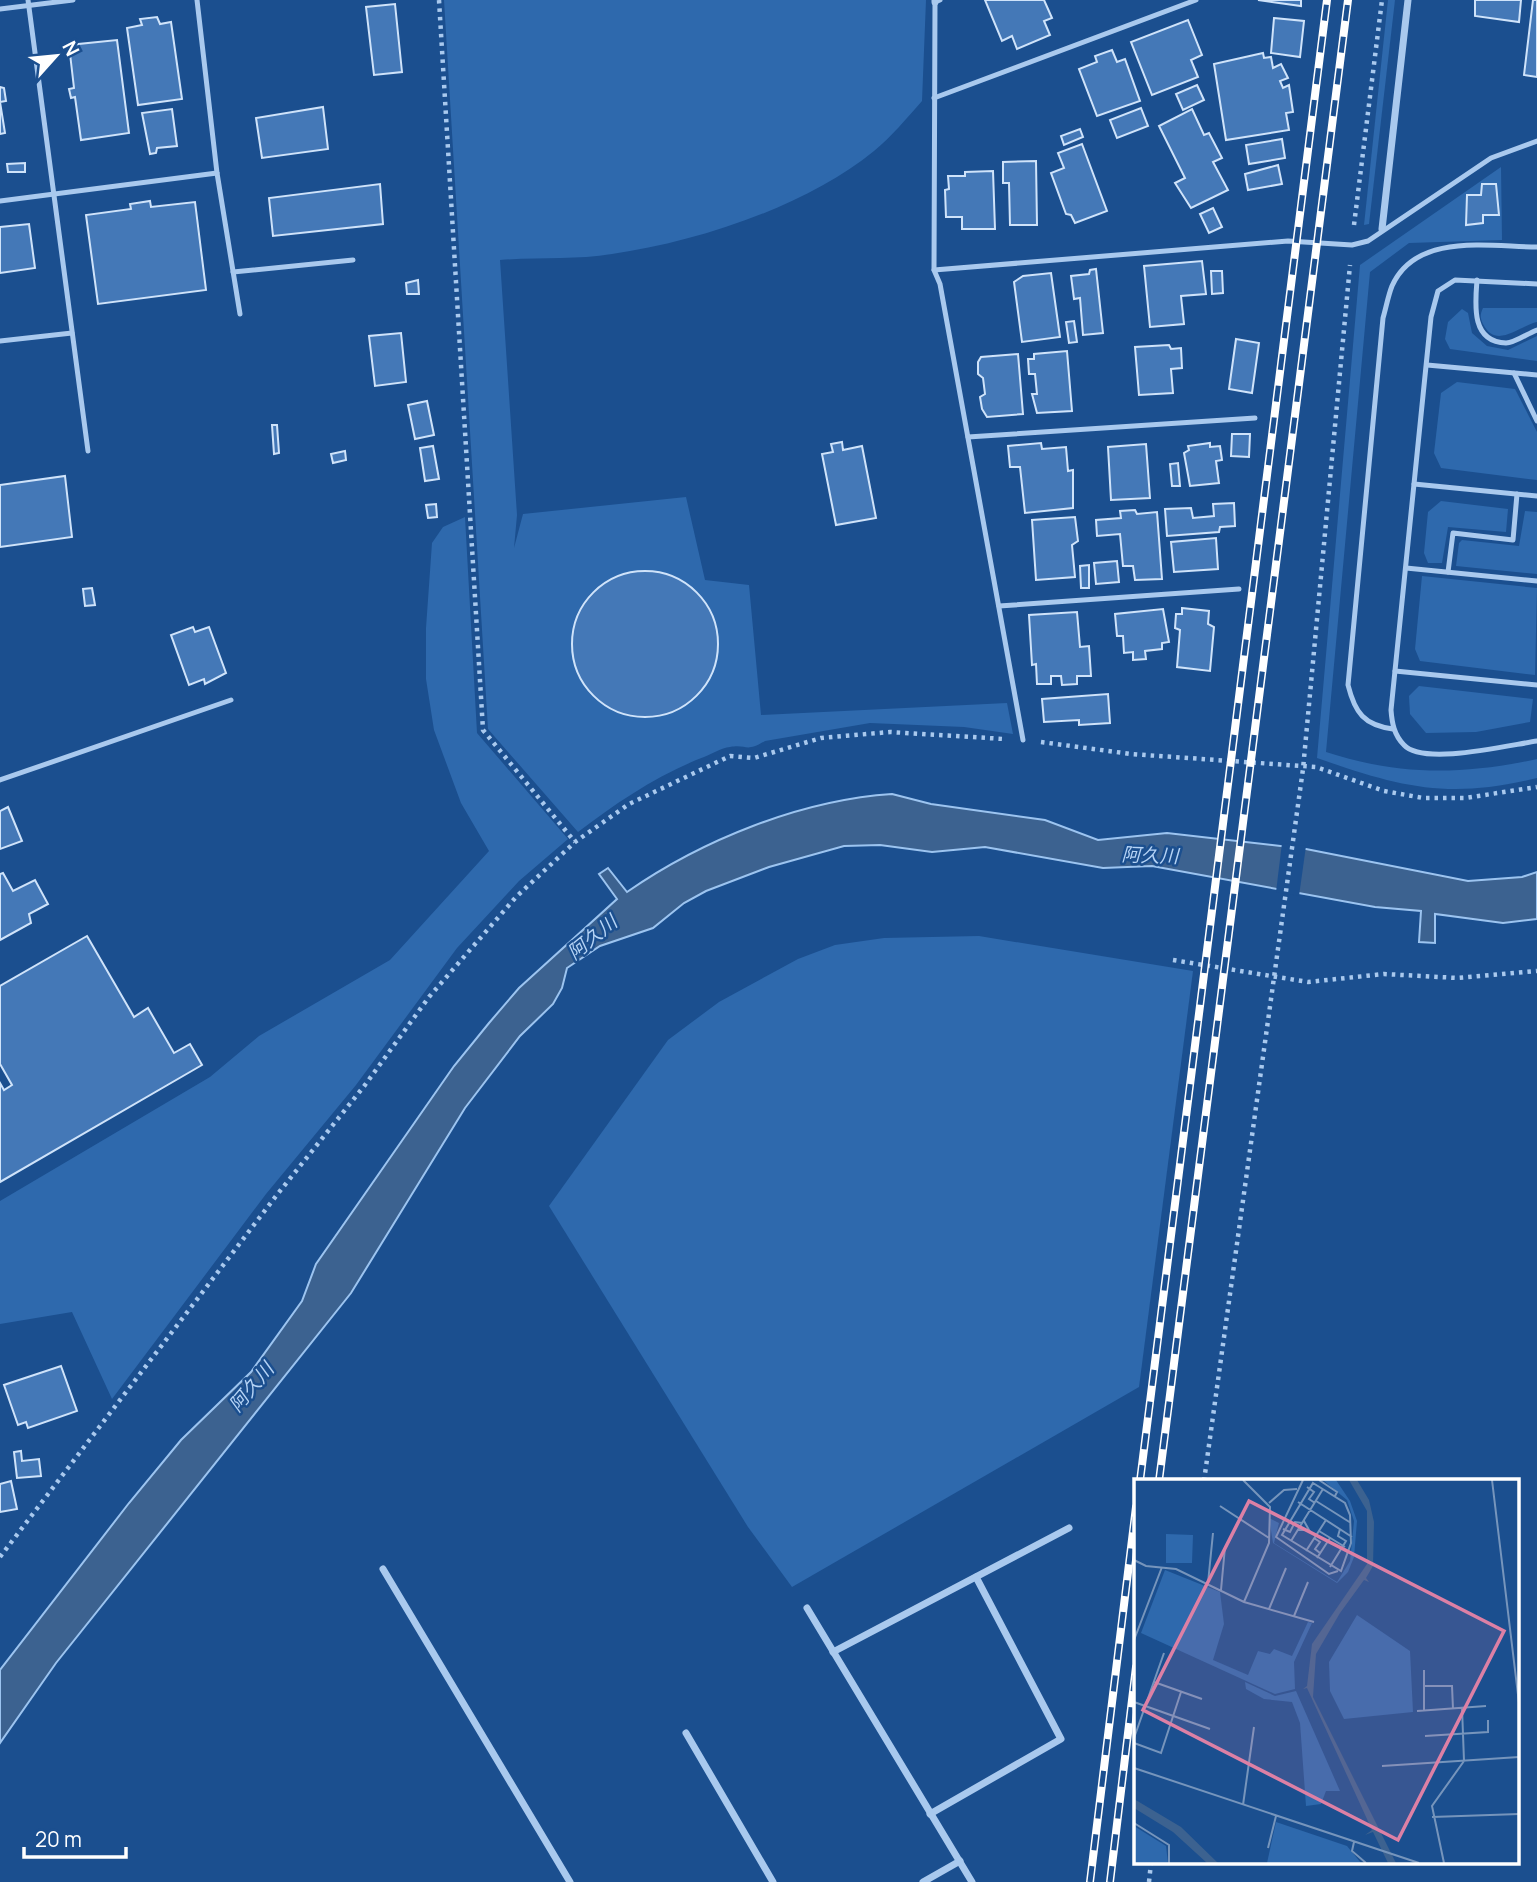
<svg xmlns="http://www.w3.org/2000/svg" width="1537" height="1882" viewBox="0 0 1537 1882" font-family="Manrope,'Noto Sans JP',sans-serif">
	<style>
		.green { fill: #2e69ad }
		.water { fill: #3c6290; stroke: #9cc4f0; stroke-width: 2 }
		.pier { fill: #1b4f8f }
		.building { fill: #4478b7; stroke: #cfe3fa; stroke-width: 2 }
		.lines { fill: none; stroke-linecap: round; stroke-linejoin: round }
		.path { stroke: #a9c9ee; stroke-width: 4.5; stroke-dasharray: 3.5 5; stroke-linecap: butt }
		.lane { stroke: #a9c9ee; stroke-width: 5 }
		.street { stroke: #a9c9ee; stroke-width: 7 }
		.rail-casing { stroke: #fff; stroke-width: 8 }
		.rail { stroke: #1b4f8f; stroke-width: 5; stroke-dasharray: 16; stroke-linecap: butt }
		.labels { text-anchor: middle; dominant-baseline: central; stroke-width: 5; stroke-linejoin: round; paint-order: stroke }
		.water-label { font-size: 19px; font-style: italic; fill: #b5d3f5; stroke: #1b4f8f }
		.inset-road { fill: none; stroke: #7695bc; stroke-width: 2 }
		.view { fill: #dd80a5; fill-opacity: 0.15; stroke: #dd80a5; stroke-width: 3.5 }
		.inset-edge { fill: none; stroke: #fff; stroke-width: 3.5 }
	</style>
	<rect width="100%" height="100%" fill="#1b4f8f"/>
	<g class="green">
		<path d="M444,0H926L922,101C907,118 891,137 874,151C807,206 697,242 612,254C576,260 537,257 500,260L517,515L514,548L523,514L686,497L705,580L749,585L761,715L1007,703L1013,734L964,727L870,723L765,741C745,753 748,744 730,747C721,748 712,754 704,757C659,774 616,803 578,832L488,729Z"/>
		<polygon points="1388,0 1395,0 1369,224 1364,225"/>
		<path d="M1501,167L1502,240L1409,243L1370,272L1326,752C1399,776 1463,775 1537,759V778C1448,800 1400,787 1317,758L1360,265Z"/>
		<path d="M1483,308H1537V322C1519,326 1496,350 1483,324C1480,318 1480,314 1483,308Z"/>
		<polygon points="1462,309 1468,313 1472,333 1487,346 1508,350 1537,336 1537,361 1450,349 1445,339 1448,322"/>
		<polygon points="1457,382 1515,389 1537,432 1537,480 1441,468 1434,453 1441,393"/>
		<polygon points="1441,501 1508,509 1506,532 1448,527 1442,563 1428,563 1424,553 1428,512"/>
		<polygon points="1525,511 1537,512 1537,574 1456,566 1459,543 1462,540 1519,546"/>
		<polygon points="465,517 477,733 568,839 519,881 457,948 356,1085 266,1194 112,1399 72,1312 0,1324 0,1201 210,1077 259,1036 390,960 489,851 461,803 434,730 426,679 426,628 432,543 443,527"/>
		<polygon points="1422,576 1537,588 1535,675 1420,661 1415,649"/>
		<polygon points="1419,686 1533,699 1530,722 1476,732 1426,733 1410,714 1409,696"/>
		<polygon points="979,936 1193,971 1139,1387 792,1587 748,1527 549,1206 668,1040 719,1002 798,959 835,945 884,938"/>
	</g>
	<path class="water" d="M892,794L931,804L1045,820L1098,840L1167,833L1306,849L1468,881L1522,877L1537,872V919L1503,923L1435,914V943L1419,942L1421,911L1375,907L1152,866L1103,868L985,847L932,852L880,845L844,846L769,867L706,891L684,903L653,928L600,946L567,968L562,988L553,1004L520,1036L465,1108L351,1293L56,1663L0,1743V1670L129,1503L181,1440L251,1372L302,1301L316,1264L454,1066L489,1023L519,988L617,899L599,874L608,868L627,892C702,840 801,800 892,794Z"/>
	<polygon class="pier" points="1282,843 1306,846 1299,896 1276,892"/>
	<g class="building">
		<polygon points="985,0 1044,0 1052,18 1044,21 1050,35 1017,49 1012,36 1002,41"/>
		<polygon points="1258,0 1301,0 1301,6"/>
		<polygon points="1475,0 1521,0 1519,22 1475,16"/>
		<polygon points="1533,0 1537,0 1537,77 1524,75"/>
		<polygon points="395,4 402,72 374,75 366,7"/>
		<polygon points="157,17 160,24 171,22 182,99 138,105 127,28 142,25 140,19"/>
		<polygon points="1274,18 1304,21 1300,57 1271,53"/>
		<polygon points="1188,20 1202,55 1191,60 1198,77 1152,95 1131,42"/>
		<polygon points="117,40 129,133 81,140 75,97 71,98 69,89 74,88 69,45"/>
		<polygon points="1112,50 1117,62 1125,59 1140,101 1097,116 1079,69 1097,62 1095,56"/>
		<polygon points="1263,53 1264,58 1271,57 1273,68 1281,64 1288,78 1280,81 1283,88 1289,85 1293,112 1286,113 1289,130 1226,140 1214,64"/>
		<polygon points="1197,85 1204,100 1183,110 1176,94"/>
		<polygon points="0,87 4,88 6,101 0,102 5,133 0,134"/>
		<polygon points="323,107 328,149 262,158 256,118"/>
		<polygon points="1141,108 1148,126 1117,138 1110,120"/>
		<polygon points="172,109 177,146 157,148 156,153 150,154 142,113"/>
		<polygon points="1192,109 1204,135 1209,133 1222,158 1213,162 1228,190 1191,208 1175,183 1185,178 1159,126"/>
		<polygon points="1080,129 1083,137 1064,145 1061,136"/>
		<polygon points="1282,139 1285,158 1249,164 1246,145"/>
		<polygon points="1082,144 1107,211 1075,223 1071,215 1066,214 1051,173 1064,168 1058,153"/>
		<polygon points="1036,161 1037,225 1010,225 1009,183 1003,183 1003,162"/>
		<polygon points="25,163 25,172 8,172 7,164"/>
		<polygon points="1278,165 1282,184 1248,190 1245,174"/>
		<polygon points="993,171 995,229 962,229 962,217 946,217 945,190 949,189 948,176 965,176 965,172"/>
		<polygon points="380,184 383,224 273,236 269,198"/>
		<polygon points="1482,184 1496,184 1499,215 1483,215 1483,223 1466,225 1467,195 1481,195"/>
		<polygon points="150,201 151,207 195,202 206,290 98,304 86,215 131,209 130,204"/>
		<polygon points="1213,208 1222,227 1209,233 1200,214"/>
		<polygon points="29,224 35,268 0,273 0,227"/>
		<polygon points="1202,261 1206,294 1181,296 1184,324 1150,327 1144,266"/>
		<polygon points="1096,269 1103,333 1083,335 1080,298 1074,299 1071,276 1089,274 1090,270"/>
		<polygon points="1211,271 1222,271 1223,293 1212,294"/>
		<polygon points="1051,273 1060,337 1022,342 1014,282 1023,276"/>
		<polygon points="418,280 419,294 407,294 406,283"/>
		<polygon points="1074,321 1077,342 1069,343 1066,322"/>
		<polygon points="401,333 406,382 375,386 369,336"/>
		<polygon points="1236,339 1259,343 1252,393 1229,389"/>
		<polygon points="1169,345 1171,349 1181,348 1182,368 1171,369 1173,393 1139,395 1135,347"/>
		<polygon points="1067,351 1072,411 1037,413 1032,394 1037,394 1035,374 1029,374 1028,359 1034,359 1034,354"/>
		<polygon points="1018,354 1023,414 987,417 982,409 980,397 985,394 983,378 978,374 978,362 981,357"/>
		<polygon points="427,401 434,435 415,439 408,405"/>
		<polygon points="272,425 277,425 279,453 274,454"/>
		<polygon points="1232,434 1250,434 1249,457 1231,456"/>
		<polygon points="842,442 843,450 862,446 876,518 836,525 822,454 833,452 831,444"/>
		<polygon points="1041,443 1042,449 1066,447 1068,471 1073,470 1073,508 1025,513 1020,467 1010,467 1008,446"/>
		<polygon points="1210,443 1210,447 1220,446 1222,460 1216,461 1219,483 1190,486 1184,453 1189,450 1188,446"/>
		<polygon points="1146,444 1150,498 1111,500 1108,447"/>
		<polygon points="433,446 439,479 425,481 420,448"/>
		<polygon points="345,451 346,460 333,463 331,454"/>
		<polygon points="1178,463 1180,486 1172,486 1170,464"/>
		<polygon points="65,476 72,537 0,547 0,485"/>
		<polygon points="1234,503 1235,526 1220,527 1219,532 1167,536 1165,509 1191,508 1193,518 1214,516 1213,504"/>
		<polygon points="436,504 437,517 428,518 426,505"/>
		<polygon points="1135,510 1137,514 1157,512 1162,579 1135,580 1133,566 1123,566 1120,534 1097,536 1096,520 1121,518 1120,511"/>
		<polygon points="1075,517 1078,541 1072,545 1075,577 1036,580 1032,520"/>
		<polygon points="1216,538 1218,569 1174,572 1171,542"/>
		<polygon points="1117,561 1119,582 1096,584 1094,563"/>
		<polygon points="1089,565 1089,588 1081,588 1080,566"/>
		<circle cx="645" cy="644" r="73"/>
		<polygon points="92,588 95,605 85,606 83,589"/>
		<polygon points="1182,608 1209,611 1208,624 1214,627 1210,671 1177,667 1180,630 1175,628 1176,614 1182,614"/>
		<polygon points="1163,609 1169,642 1162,643 1162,649 1145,651 1146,659 1133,660 1133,652 1124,653 1123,636 1117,636 1115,614"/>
		<polygon points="1077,612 1080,647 1089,646 1091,676 1077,676 1077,684 1062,685 1061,676 1051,676 1051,684 1037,684 1036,664 1032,665 1029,615"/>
		<polygon points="193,627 195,632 209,627 226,673 205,684 204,679 189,685 171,635"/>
		<polygon points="1108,694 1110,723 1079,725 1079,720 1044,722 1042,699"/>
		<polygon points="8,807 22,841 0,849 0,811"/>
		<polygon points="3,873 13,891 35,880 48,904 29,914 31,923 0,940 0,874"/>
		<polygon points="87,936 134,1017 148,1008 174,1053 190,1044 202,1065 0,1182 0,1083 4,1090 12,1085 0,1064 0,986"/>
		<polygon points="61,1366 77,1411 28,1428 26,1422 18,1425 4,1385"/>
		<polygon points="21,1451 22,1461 39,1459 41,1476 17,1478 14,1452"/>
		<polygon points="11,1481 17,1509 0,1512 0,1484"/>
	</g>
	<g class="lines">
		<g class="path">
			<polyline points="439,0 483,730 575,842"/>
			<polyline points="1354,225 1382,0"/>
			<polyline points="1041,742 1131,754 1316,767 1384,791 1423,798 1465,798 1537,787"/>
			<polyline points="1173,960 1308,982 1384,974 1458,978 1537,971"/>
			<polyline points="1204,1481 1303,769 1350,265"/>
			<polyline points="0,1557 276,1196 365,1085 429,997 516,897 575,842 629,804 730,756 754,758 821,738 890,732 1004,739"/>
			<polyline points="1149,1882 1151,1863"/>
		</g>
		<g class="lane">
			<polyline points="28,0 88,451"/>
			<polyline points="197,0 217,173 240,314"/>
			<polyline points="940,0 935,2 934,270 940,284 1023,740"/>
			<polyline points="0,9 73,0"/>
			<polyline points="934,98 1196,0"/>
			<polyline points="0,201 217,173"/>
			<polyline points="934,270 1288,241 1352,245 1368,241 1491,158 1537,141"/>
			<polyline points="233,272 353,260"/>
			<path d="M1477,280C1475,305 1471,342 1506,343C1515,343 1528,333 1537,330"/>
			<path d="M1537,284L1455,280L1438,291L1431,317L1391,710C1392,723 1394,735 1404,745C1423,766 1509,745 1537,741"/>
			<polyline points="0,341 72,333"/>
			<polyline points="1427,365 1537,375"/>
			<polyline points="1514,373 1537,421"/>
			<polyline points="968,437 1255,418"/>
			<polyline points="1414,484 1537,496"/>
			<polyline points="1406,568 1537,581"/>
			<polyline points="1448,572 1453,533 1513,540 1517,494"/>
			<polyline points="999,606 1239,589"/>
			<polyline points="1395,671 1537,685"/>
			<path d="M1393,729C1364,725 1355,713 1348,685L1383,318C1386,308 1388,296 1392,286C1416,232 1490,247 1537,247"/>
			<polyline points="0,780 231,700"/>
		</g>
		<g class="street">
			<polyline points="935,0 935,2"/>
			<polyline points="1382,229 1408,0"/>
			<polyline points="383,1569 570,1882"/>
			<polyline points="807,1608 972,1882"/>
			<polyline points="833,1652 1069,1528"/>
			<polyline points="686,1733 773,1882"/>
			<polyline points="930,1814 1061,1739 976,1577"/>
			<polyline points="923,1882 960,1861"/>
		</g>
		<g class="rail-casing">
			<g id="rail">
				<polyline points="1140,1481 1327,0"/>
				<polyline points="1159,1481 1348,0"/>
				<polyline points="1090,1882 1136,1507"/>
				<polyline points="1110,1882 1136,1667"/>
			</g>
		</g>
		<use href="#rail" class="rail"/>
	</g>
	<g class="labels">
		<g class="water-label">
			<text transform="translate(1150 855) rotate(2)">阿久川</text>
			<text transform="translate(592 937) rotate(-39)">阿久川</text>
			<text transform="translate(251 1387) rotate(-50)">阿久川</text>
		</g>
	</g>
	<g transform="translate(1134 1479)">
		<rect width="385" height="385" fill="#1b4f8f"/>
		<path d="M189,1H202L216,22L223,42L220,78L214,93L203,104L139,64L135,39L145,44L140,64L203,103L216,82L220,42L213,21ZM32,55L59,56L58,84H32ZM31,91L86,113L90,145L79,181L114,196L124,172L136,175L140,170L158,177L174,143L178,144L160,183L161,210L141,215L7,154ZM223,136L276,172L279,233L210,240L196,212L195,183ZM111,203L141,217L162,212L206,312H192L187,325L172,327L166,244L158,223L130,220L112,210ZM142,343L213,367L227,384H133ZM0,347L32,367L34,384H0Z" fill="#2e69ad"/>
		<path d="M215,1H223L235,21L240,43L239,87L232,99L235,103L230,101L206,134L182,175L179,218L262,384H254L239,353L231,356L238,351L173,209L169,210L173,207L178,165L233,85V32ZM0,320L47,348L84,384H73L39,353L0,329Z" fill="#3c6290"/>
		<path class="inset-road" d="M109,1L136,28L135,64L110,123M169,1L142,58L195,95L204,92M185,1L203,13L201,17M358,1L385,224M179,4L211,24L216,36L217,64L207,92L148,56ZM173,8L180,13L175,20L181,24M182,22L217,44M164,23L218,58M135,24L150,11L163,10M86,27L135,59M149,50L156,53L161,43L168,44M164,51H175L170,42M185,52L211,68M180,59L186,63L181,70L186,74M157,62L189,10M172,72L192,41M183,79L196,59M0,81L12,87L42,90L110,123L180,143M196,88L212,62L204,57L206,50M74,104L79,54M87,111L91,68M135,130L152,89M160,137L174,103M0,161L28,88M290,191V232M20,203L68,220M290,207H318L319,230M0,223L76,250M283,232L352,227M291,257L354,253V241M0,259L30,174M0,264L27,274L47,213M248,287L385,278M0,289L285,384M109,326L120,248M298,338L385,335M0,344L35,366V384M220,363L218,372L232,384M134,369L142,337M310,384L298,327L330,282L328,229"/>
		<path class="view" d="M115,22L370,152L264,361L9,231Z"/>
		<rect width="385" height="385" class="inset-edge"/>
	</g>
	<g transform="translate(56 56) rotate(63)" stroke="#1b4f8f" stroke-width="5" paint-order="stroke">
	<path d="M0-5L12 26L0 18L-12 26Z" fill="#ffffff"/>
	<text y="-10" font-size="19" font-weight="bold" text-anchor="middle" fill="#ffffff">N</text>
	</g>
	<path d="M24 1847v10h102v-10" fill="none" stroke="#ffffff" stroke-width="3.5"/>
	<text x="35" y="1847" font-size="21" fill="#ffffff" stroke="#1b4f8f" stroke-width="5" paint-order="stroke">20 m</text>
</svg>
